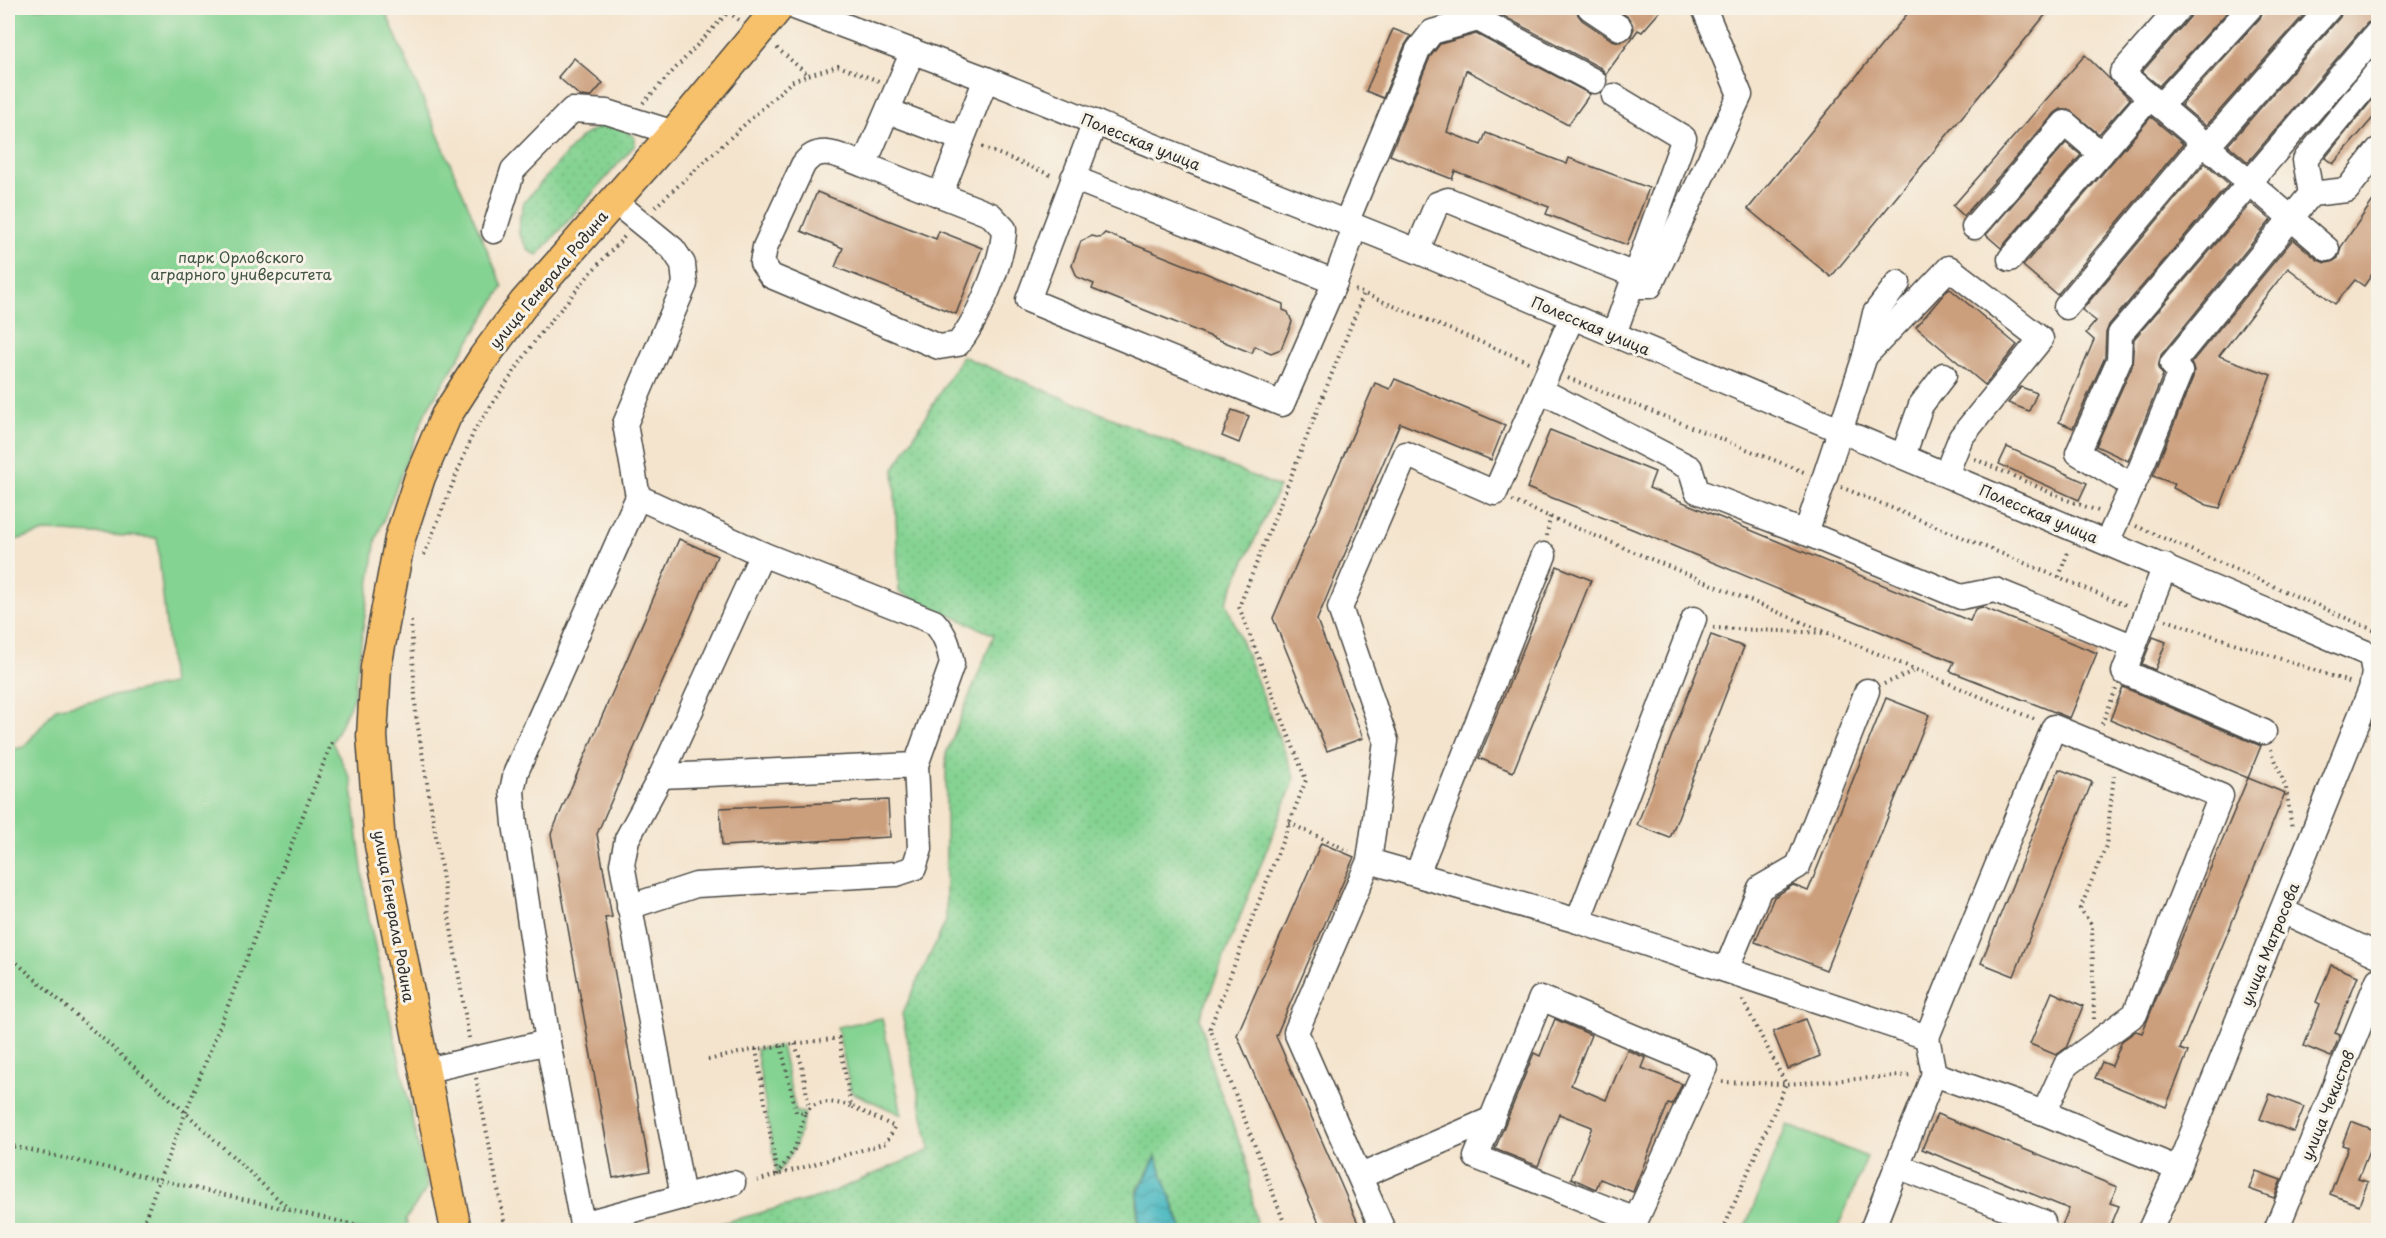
<svg xmlns="http://www.w3.org/2000/svg" width="2386" height="1238" viewBox="0 0 2386 1238" font-family="'Playpen Sans',sans-serif">
	<style>
		.grass { fill: url(#grass-dots); stroke: #587f5f; stroke-width: 1.5 }
		.park { fill: #85d393; stroke: #587f5f; stroke-width: 1.5 }
		.water { fill: url(#water-waves); stroke: #3a7276; stroke-width: 1.5 }
		.building { fill: #cb9e7c }
		.lines { fill: none; stroke-linecap: round; stroke-linejoin: round }
		.minor-casing { stroke: #494743; stroke-width: 27 }
		.major-casing { stroke: #494743; stroke-width: 33 }
		.path { stroke: #494743; stroke-width: 4; stroke-dasharray: 1.5 4.5; stroke-linecap: butt }
		.minor { stroke: #fff; stroke-width: 24 }
		.major { stroke: #f7c06b; stroke-width: 30 }
		.labels { text-anchor: middle; dominant-baseline: central; stroke-width: 6; stroke-linejoin: round; paint-order: stroke }
		.street-label { font-size: 15px; fill: #2b2b2b; stroke: #f7f3e8 }
		.park-label { font-size: 15px; fill: #425545; stroke: #f7f3e8 }
	</style>
	<defs>
		<pattern id="grass-dots" width="8" height="8" patternUnits="userSpaceOnUse" patternTransform="scale(1.5)"><rect width="8" height="8" fill="#85d393"/><path d="M2 2h.1M6 6h.1" fill="none" stroke="#73b57f" stroke-width="1.8" stroke-linecap="round"/></pattern>
		<pattern id="water-waves" width="16" height="10" patternUnits="userSpaceOnUse" patternTransform="scale(1.5)"><rect width="16" height="10" fill="#49b8c0"/><path d="M0 5q4-4 8 0t8 0" fill="none" stroke="#3d969c"/></pattern>
	</defs>
	<rect width="100%" height="100%" fill="#f7f3e8"/>
	<filter id="ink" filterUnits="userSpaceOnUse"><feTurbulence type="fractalNoise" baseFrequency=".0167" numOctaves="2"/><feDisplacementMap in="SourceGraphic" scale="12" xChannelSelector="R" yChannelSelector="G"/><feConvolveMatrix kernelMatrix="1 2 1 2 8 2 1 2 1" color-interpolation-filters="sRGB"/></filter>
	<filter id="wash" filterUnits="userSpaceOnUse"><feTurbulence type="fractalNoise" baseFrequency=".008" numOctaves="4" result="noise"/><feDisplacementMap in="SourceGraphic" scale="24" xChannelSelector="R" yChannelSelector="G"/><feGaussianBlur stdDeviation="1.35" result="paint"/><feColorMatrix in="noise" values="0 0 0 0 0 0 0 0 0 0 0 0 0 0 0 0 0 1.4 0 .05"/><feComposite in="paint" operator="in"/></filter>
	<g filter="url(#wash)">
		<rect width="100%" height="100%" fill="#f4e4cd"/>
		<g class="grass">
			<polygon points="618,124 635,138 635,145 538,255 529,251 519,234 520,217 524,202 580,138 599,126"/>
			<polygon points="962,356 1279,487 1226,602 1295,778 1200,1018 1214,1075 1246,1159 1257,1230 1183,1230 1156,1156 1137,1191 1137,1230 696,1230 823,1196 930,1150 902,1014 946,921 946,754 994,635 899,592 894,469"/>
		</g>
		<g class="park">
			<polygon points="8,8 384,8 503,287 426,411 376,539 353,699 332,742 351,780 367,909 427,1188 406,1219 408,1230 8,1230 8,750 24,747 56,708 172,684 157,538 48,531 8,542"/>
			<polygon points="882,1018 902,1115 851,1092 837,1027"/>
			<polygon points="781,1046 796,1112 805,1113 795,1148 777,1175 756,1049"/>
			<polygon points="1787,1125 1867,1157 1837,1230 1754,1230 1745,1227"/>
		</g>
		<polygon class="water" points="1156,1157 1182,1230 1139,1230 1138,1193"/>
		<g id="blocks">
			<g class="building">
				<polygon points="1497,8 1576,8 1578,15 1582,20 1612,40 1620,42 1631,36 1634,28 1628,17 1615,8 1663,8 1642,32 1638,30 1606,74 1601,68 1494,11"/>
				<polygon points="1912,8 2051,8 1831,277 1748,209"/>
				<polygon points="2193,8 2231,8 2159,86 2142,72 2190,17"/>
				<polygon points="2264,8 2310,8 2206,126 2181,105 2260,18"/>
				<polygon points="2343,8 2379,8 2379,18 2367,23 2248,162 2228,145 2340,17"/>
				<polygon points="1393,29 1411,36 1405,45 1383,98 1366,91"/>
				<polygon points="1476,34 1590,94 1568,125 1466,70 1447,132 1481,145 1486,133 1567,164 1569,158 1649,188 1627,245 1546,214 1549,207 1455,171 1452,179 1390,155 1430,57 1440,44"/>
				<polygon points="2085,55 2130,99 2099,134 2068,109 2061,109 2055,113 1964,216 1953,206"/>
				<polygon points="574,58 603,83 591,97 580,96 558,77"/>
				<polygon points="2376,95 2379,97 2379,111 2333,164 2325,158"/>
				<polygon points="2151,117 2183,144 2057,295 2023,266"/>
				<polygon points="2066,143 2081,155 2001,248 1986,235"/>
				<polygon points="2205,163 2229,184 2109,325 2106,333 2105,357 2073,428 2059,422 2094,340 2086,333 2096,321 2082,310"/>
				<polygon points="817,192 936,239 939,231 982,248 956,314 835,267 843,248 801,231"/>
				<polygon points="2379,192 2379,264 2364,286 2355,280 2335,304 2288,268 2219,356 2271,375 2220,508 2207,505 2173,488 2175,484 2153,476 2193,377 2194,370 2191,363 2293,239 2318,260 2325,263 2332,262 2338,258 2341,247"/>
				<polygon points="2251,203 2271,220 2161,355 2158,368 2163,375 2128,461 2096,446 2132,366 2134,339"/>
				<polygon points="1105,233 1283,304 1283,310 1288,312 1292,322 1281,349 1271,353 1255,346 1252,353 1092,289 1094,284 1077,277 1072,265 1081,241 1092,236 1100,238"/>
				<polygon points="1949,288 2017,345 1985,385 1916,327"/>
				<polygon points="1395,379 1505,425 1491,460 1400,423 1317,620 1363,738 1327,751 1273,618 1375,383 1390,389"/>
				<polygon points="2021,387 2037,393 2029,411 2008,403"/>
				<polygon points="1232,410 1249,416 1239,443 1222,436"/>
				<polygon points="1550,430 1655,472 1649,488 1970,621 1975,609 1982,607 2097,653 2070,718 1950,671 1954,662 1632,529 1527,488"/>
				<polygon points="2007,447 2087,483 2079,500 1999,464"/>
				<polygon points="679,539 717,556 597,834 612,917 605,918 650,1171 613,1178 551,834"/>
				<polygon points="1557,566 1591,580 1513,772 1479,758"/>
				<polygon points="1711,635 1744,647 1670,838 1637,825"/>
				<polygon points="2153,637 2166,642 2155,670 2142,664"/>
				<polygon points="2123,687 2261,746 2248,778 2110,720"/>
				<polygon points="1886,698 1929,715 1826,970 1755,942 1774,897 1793,885 1808,891"/>
				<polygon points="2059,769 2092,782 2014,976 1981,963"/>
				<polygon points="2248,778 2285,793 2180,1049 2188,1052 2166,1107 2095,1078 2102,1062 2112,1066 2122,1041 2136,1031 2142,1033"/>
				<polygon points="888,800 890,837 722,846 720,808"/>
				<polygon points="1321,843 1354,857 1276,1036 1361,1230 1322,1230 1237,1035"/>
				<polygon points="2331,965 2358,976 2335,1033 2340,1035 2331,1057 2304,1046 2320,1004 2316,1002"/>
				<polygon points="2052,992 2083,1006 2066,1048 2056,1055 2030,1044"/>
				<polygon points="1555,1019 1591,1035 1571,1085 1606,1100 1627,1050 1646,1058 1642,1068 1682,1084 1672,1105 1668,1104 1633,1192 1600,1179 1596,1189 1571,1178 1592,1127 1559,1114 1538,1166 1495,1149 1534,1053 1540,1056"/>
				<polygon points="1805,1019 1820,1056 1788,1069 1773,1032"/>
				<polygon points="2270,1094 2304,1107 2294,1132 2260,1119"/>
				<polygon points="1937,1114 2117,1187 2110,1203 2119,1206 2109,1230 2060,1230 2069,1209 1922,1149"/>
				<polygon points="2351,1121 2377,1131 2358,1179 2368,1182 2359,1205 2330,1194 2348,1147 2342,1145"/>
				<polygon points="2256,1171 2281,1180 2274,1198 2249,1189"/>
			</g>
		</g>
	</g>
	<g filter="url(#ink)">
		<use href="#blocks" fill-opacity="0" stroke="#494743" stroke-width="1.5"/>
		<g class="lines">
			<g class="minor-casing">
				<g id="minor">
					<polyline points="797,8 986,79 1417,251 2371,655 2378,655"/>
					<polyline points="1590,8 1620,28"/>
					<polyline points="2179,8 2122,73 2327,249"/>
					<polyline points="1614,96 1684,138 1614,334"/>
					<polyline points="2160,106 2250,8"/>
					<polyline points="888,111 962,139"/>
					<polyline points="1095,122 1028,300 1282,404 1335,282 1355,227"/>
					<polyline points="2207,147 2329,8"/>
					<path d="M864,165L991,215L1004,229C1004,259 977,321 958,344L939,347L771,276L762,263L765,247L803,165C819,142 841,157 864,165L913,51"/>
					<polyline points="1073,178 1335,282"/>
					<polyline points="2311,194 2305,160 2378,71"/>
					<polyline points="940,195 986,79"/>
					<polyline points="1346,223 1418,50 1432,32 1478,19 1594,81"/>
					<polyline points="1974,227 2065,123 2101,154"/>
					<polyline points="494,231 513,170 572,110 607,112 674,133"/>
					<polyline points="1417,251 1437,204 1448,200 1637,276"/>
					<polyline points="2010,259 2150,97"/>
					<polyline points="1633,286 1650,286 1740,95 1704,8"/>
					<polyline points="2066,307 2203,143"/>
					<polyline points="1865,356 1949,268 2041,339 1961,437 1946,474"/>
					<polyline points="1540,390 1690,468 1697,491 1806,533 1961,597 1995,590 2132,646"/>
					<polyline points="1903,456 1921,405 1944,375"/>
					<polyline points="2133,486 2078,453 2119,360 2120,334 2378,32"/>
					<polyline points="638,497 762,554 661,776 627,839 622,864 683,1197"/>
					<polyline points="1806,533 1865,356 1875,313 1898,283"/>
					<polyline points="2107,542 2139,472 2180,372 2172,364 2311,194 2347,190 2378,150"/>
					<path d="M762,554L934,622C946,635 949,647 952,664L916,765"/>
					<polyline points="2165,566 2124,672 2264,732"/>
					<polyline points="1369,861 1578,921 1927,1037 1934,1074 2044,1113 2178,1169"/>
					<polyline points="1417,874 1544,555"/>
					<polyline points="629,907 696,885 896,874 914,868 920,849 916,765 661,776"/>
					<polyline points="2282,911 2378,955"/>
					<polyline points="1578,921 1694,619"/>
					<polyline points="1726,970 1760,888 1798,866 1867,691"/>
					<polygon points="1541,998 1705,1067 1636,1220 1476,1157"/>
					<polyline points="1927,1037 2054,727 2221,796 2135,1014 2066,1065 2044,1113"/>
					<polyline points="548,1042 515,824 512,791 516,772 638,497 625,424 685,284 683,264 673,249 613,200"/>
					<polyline points="423,1071 548,1042 582,1224 733,1183"/>
					<polyline points="1934,1074 1897,1166 2043,1222 2040,1230"/>
					<polyline points="1361,1176 1492,1119"/>
					<polyline points="1383,1230 1296,1032 1369,861 1386,741 1340,608 1406,454 1495,493 1572,317"/>
					<polyline points="1872,1230 1897,1166"/>
					<polyline points="2150,1230 2178,1169 2371,689 2374,673 2371,655"/>
					<polyline points="2276,1230 2378,980"/>
				</g>
			</g>
			<g class="major-casing">
				<polyline id="major" points="456,1230 380,845 372,736 376,667 400,538 420,477 446,416 484,357 524,303 674,133 778,8"/>
			</g>
			<g class="path">
				<polyline points="728,12 739,20"/>
				<polyline points="777,48 808,75"/>
				<polyline points="643,103 732,8"/>
				<polyline points="982,147 1053,176"/>
				<polyline points="655,207 791,82 808,75 838,66 879,81"/>
				<polyline points="1355,290 1531,363"/>
				<polyline points="1568,378 1804,472"/>
				<polyline points="1975,459 2067,500 2098,511"/>
				<polyline points="1841,487 2128,606"/>
				<polyline points="1512,501 2034,719"/>
				<polyline points="2136,526 2378,632"/>
				<polyline points="1547,536 1550,516"/>
				<polyline points="424,555 474,431 537,338 593,270 626,235"/>
				<polyline points="2059,577 2069,549"/>
				<polyline points="2166,620 2352,683"/>
				<polyline points="411,621 416,715 469,1038"/>
				<polyline points="1713,628 1825,633"/>
				<polyline points="1884,684 1916,670"/>
				<polyline points="2102,724 2116,689"/>
				<polyline points="2271,749 2286,788 2292,829"/>
				<polyline points="1289,823 1349,851"/>
				<polyline points="8,955 185,1112 290,1210"/>
				<polyline points="2094,1019 2092,925 2080,909 2106,846 2114,775"/>
				<polyline points="795,1044 802,1065 809,1108"/>
				<polyline points="756,1049 777,1175"/>
				<polyline points="708,1060 756,1049 839,1038 851,1106 895,1127 886,1143 753,1182"/>
				<polyline points="476,1078 506,1230"/>
				<polyline points="1722,1082 1786,1084 1912,1075"/>
				<path d="M805,1113C817,1098 834,1102 851,1106"/>
				<polyline points="8,1145 377,1230"/>
				<polyline points="777,1175 795,1148 805,1113 796,1112 781,1046"/>
				<polyline points="477,1227 488,1225 489,1230"/>
				<polyline points="141,1230 159,1180 332,742"/>
				<polyline points="1287,1230 1210,1028 1306,780 1239,607 1364,293"/>
				<polyline points="1723,1230 1786,1084 1741,997"/>
			</g>
			<use href="#minor" class="minor"/>
			<use href="#major" class="major"/>
		</g>
	</g>
	<g class="labels">
		<g class="street-label">
			<text transform="translate(1141 141) rotate(22)">Полесская улица</text>
			<text transform="translate(548 279) rotate(-50)">улица Генерала Родина</text>
			<text transform="translate(1591 325) rotate(23)">Полесская улица</text>
			<text transform="translate(2039 513) rotate(23)">Полесская улица</text>
			<text transform="translate(395 916) rotate(80)">улица Генерала Родина</text>
			<text transform="translate(2269 944) rotate(-68)">улица Матросова</text>
			<text transform="translate(2327 1105) rotate(-68)">улица Чекистов</text>
		</g>
		<g class="park-label">
			<text x="241" y="256">парк Орловского<tspan x="241" dy="17">аграрного университета</tspan></text>
		</g>
	</g>
	<rect width="2386" height="1238" fill="none" stroke="#f7f3e8" stroke-width="30"/>
</svg>
